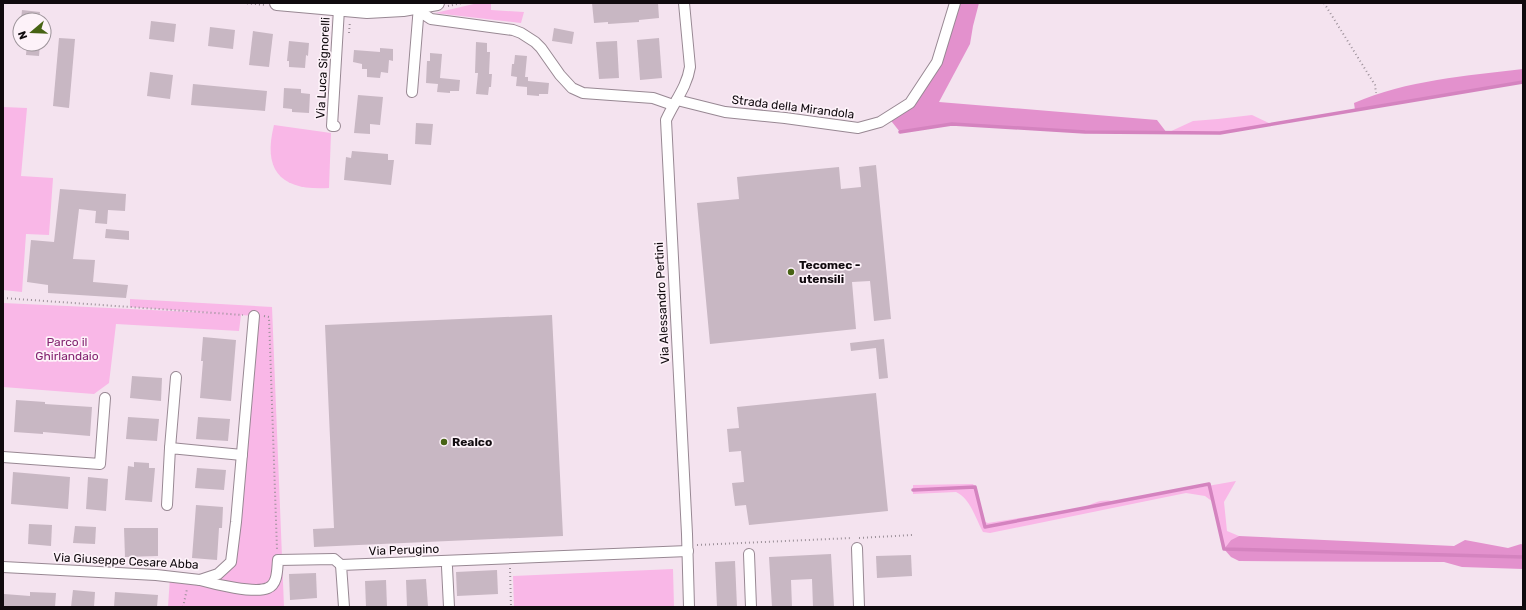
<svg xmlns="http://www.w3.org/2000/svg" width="1526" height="610" viewBox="0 0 1526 610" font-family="Rubik,sans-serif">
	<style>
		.green { fill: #f9b7e7 }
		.forest { fill: #e391cd }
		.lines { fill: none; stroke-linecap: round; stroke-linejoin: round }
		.stream { stroke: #d483bf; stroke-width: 3.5 }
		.building { fill: #c8b7c3 }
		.street-casing { stroke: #988893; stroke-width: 12 }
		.secondary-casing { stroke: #988893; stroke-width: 16 }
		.path { stroke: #9c9099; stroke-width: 2; stroke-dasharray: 1 3; stroke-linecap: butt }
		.street { stroke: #fff; stroke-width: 10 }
		.secondary { stroke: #fff; stroke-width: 14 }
		.poi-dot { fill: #476314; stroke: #fdf2f9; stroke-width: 1.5 }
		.labels { text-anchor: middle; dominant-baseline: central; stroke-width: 3.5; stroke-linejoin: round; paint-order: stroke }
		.street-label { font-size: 12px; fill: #100a0e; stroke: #fdf2f9 }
		.poi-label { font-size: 12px; font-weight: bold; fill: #100a0e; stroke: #fdf2f9; text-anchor: start }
		.park-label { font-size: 12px; fill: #842571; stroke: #fdf2f9 }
	</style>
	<rect width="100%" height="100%" fill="#f4e3ef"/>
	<g class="green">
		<polygon points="478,3 491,3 491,10 524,12 521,23 435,13"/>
		<polygon points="3,107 27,108 21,176 53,178 49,235 26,234 22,292 3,290"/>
		<polygon points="1252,115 1273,125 1220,133 1167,133 1193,121 1218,119"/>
		<path d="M274,125L331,133L329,188C282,191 262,172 274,125Z"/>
		<polygon points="130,299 272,307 284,607 168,607 170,577 200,580 231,562 254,316 241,315 239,331 116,324 109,383 94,394 3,387 3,303 215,313 130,307"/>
		<path d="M1236,481L1224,502L1227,531L1239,536L1231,540L1224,549L1213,502L1205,496L1186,493L990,533L983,532C975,518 971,499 956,492L913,494V485L973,484L975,487L983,521L988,523L1083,508C1096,502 1102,498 1117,502Z"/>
		<polygon points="673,569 674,607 514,607 513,576"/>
	</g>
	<g class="forest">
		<polygon points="955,3 979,3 973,26 970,44 939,102 1157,120 1167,133 1085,132 952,124 900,132 888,117 910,103 937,62"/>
		<path d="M1523,69V82L1355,110L1354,103C1407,80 1466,76 1523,69Z"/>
		<polygon points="1239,536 1454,546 1465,540 1508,548 1521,544 1523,545 1523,569 1462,567 1444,562 1239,561 1231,557 1224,549 1231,540"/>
	</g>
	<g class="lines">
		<g class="stream">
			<polyline points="900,132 952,124 1085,132 1220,133 1523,82"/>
			<polyline points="913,490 975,487 985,527 1209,484 1224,549 1523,557"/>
		</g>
	</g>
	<g class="building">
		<polygon points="592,3 658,3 659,18 639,20 639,22 608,24 608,22 594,23"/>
		<polygon points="22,10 40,12 39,20 21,20"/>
		<polygon points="151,21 176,24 174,42 149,39"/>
		<polygon points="210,27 235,30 233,49 208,46"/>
		<polygon points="554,28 574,32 572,44 552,41"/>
		<polygon points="253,31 273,34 269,67 249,65"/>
		<polygon points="59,38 75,39 69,108 53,106"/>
		<polygon points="659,38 662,78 640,80 637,40"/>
		<polygon points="289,41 309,43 308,56 306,55 305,68 289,67 289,61 287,61"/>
		<polygon points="617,41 619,78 599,79 596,42"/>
		<polygon points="476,42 487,43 487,52 490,52 489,74 492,74 491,87 489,87 488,95 476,94 478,73 475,73"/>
		<polygon points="27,44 40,44 39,56 26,55"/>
		<polygon points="380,48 393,49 393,61 389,60 388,73 381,72 380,78 367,77 367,69 362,69 362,64 353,62 354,50 380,52"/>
		<polygon points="430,53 442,54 440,78 460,80 459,91 450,91 450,93 437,92 438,84 426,83 427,61 430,61"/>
		<polygon points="515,55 527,56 525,77 528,77 528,81 549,83 548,94 539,94 539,96 527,95 527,87 516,86 517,77 511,76 512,64 514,64"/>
		<polygon points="150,72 173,75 170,99 147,96"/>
		<polygon points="193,84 267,91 265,111 191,105"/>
		<polygon points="284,88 301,89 301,93 310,94 309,113 292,112 292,109 283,108"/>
		<polygon points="358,95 383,97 380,125 370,124 370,134 354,133"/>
		<polygon points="416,123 433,124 431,145 415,144"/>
		<polygon points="352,151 388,154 388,160 394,160 391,185 344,180 346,157 351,158"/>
		<polygon points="876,165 891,319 874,321 870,281 852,282 856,329 710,344 697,203 739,199 737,177 839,167 841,189 861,187 859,167"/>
		<polygon points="60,189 126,194 125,211 108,210 107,224 95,223 96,211 79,209 73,259 95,260 93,282 128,285 126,298 48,293 48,285 27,282 31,240 54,242"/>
		<polygon points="106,229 129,231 129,240 105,238"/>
		<polygon points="552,315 563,536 314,547 313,529 334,528 325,325"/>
		<polygon points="203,337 236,340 231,401 200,398 203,361 201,361"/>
		<polygon points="884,339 888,378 879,379 876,348 851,351 850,343"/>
		<polygon points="132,376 162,378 161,401 130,398"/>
		<polygon points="876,393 888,511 749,525 746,505 735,506 732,483 744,482 741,451 729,452 727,429 739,428 737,407"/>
		<polygon points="16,400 45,402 45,404 92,407 90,436 43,432 43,434 14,432"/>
		<polygon points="128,417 159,419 157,441 126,439"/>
		<polygon points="198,417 230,419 228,441 196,439"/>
		<polygon points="134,462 149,463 149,468 155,468 152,502 125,500 128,466 134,467"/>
		<polygon points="197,468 226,470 224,490 195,488"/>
		<polygon points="13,472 70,477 68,509 11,504"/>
		<polygon points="88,477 108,479 106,511 86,509"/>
		<polygon points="196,505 223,507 222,528 219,528 217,560 192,558"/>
		<polygon points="29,524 52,525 51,546 28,544"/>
		<polygon points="75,526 96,527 95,544 73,543"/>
		<polygon points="124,528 158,528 158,556 125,557"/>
		<polygon points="831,554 834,607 813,607 812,579 791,580 792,607 772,607 769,557"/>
		<polygon points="911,555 912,576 877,578 876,556"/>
		<polygon points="735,561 737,607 717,607 715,562"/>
		<polygon points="497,570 498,594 457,596 456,572"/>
		<polygon points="316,573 317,598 290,600 289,574"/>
		<polygon points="426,579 428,607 407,607 406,580"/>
		<polygon points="386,580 387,607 366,607 365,581"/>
		<polygon points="73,590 95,592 94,607 71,607"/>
		<polygon points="30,592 56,593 55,607 3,607 4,594 30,596"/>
		<polygon points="115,592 158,595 157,607 114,607"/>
	</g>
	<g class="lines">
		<g class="street-casing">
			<g id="street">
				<path d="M684,3L690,67C687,87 674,102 666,120L687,534L689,607"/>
				<polyline points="419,6 425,15 431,19 513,30 521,33 535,42 541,48 560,75 572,88 583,93 653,98 673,105"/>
				<polyline points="412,92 419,6"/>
				<polyline points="677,100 725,112 785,118 858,128 880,122 910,103 937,62 955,3"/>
				<polyline points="335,126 332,126 339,9"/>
				<polyline points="170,448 176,377"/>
				<polyline points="3,457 100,464 105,398"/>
				<polyline points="167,505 170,448 242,455"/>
				<polyline points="857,548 859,607"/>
				<polyline points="749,554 751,607"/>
				<polyline points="3,567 156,575 200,580 218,574 231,562 236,522 254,316"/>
				<polyline points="447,567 449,607"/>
				<path d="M200,580C214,584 255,594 268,588C278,584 277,569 278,560L334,559L341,565"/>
				<polyline points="344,607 341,565 688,551"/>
			</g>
		</g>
		<g class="secondary-casing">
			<polyline id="secondary" points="277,3 367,11 403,9 437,3"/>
		</g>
		<g class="path">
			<polyline points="243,3 266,5"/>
			<polyline points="1324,3 1375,85 1376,93"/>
			<polyline points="448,6 462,3"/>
			<polyline points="349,33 350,21"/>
			<polyline points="3,298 243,315"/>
			<polyline points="264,316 269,317 277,550"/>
			<polyline points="859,538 912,535"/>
			<polyline points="697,545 852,538"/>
			<polyline points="510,568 511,607"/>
			<polyline points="183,607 187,589"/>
		</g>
		<use href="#street" class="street"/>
		<use href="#secondary" class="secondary"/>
	</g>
	<g class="poi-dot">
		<circle cx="791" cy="272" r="4"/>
		<circle cx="444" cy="442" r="4"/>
	</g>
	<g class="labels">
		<g class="street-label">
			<text transform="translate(323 68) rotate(-87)">Via Luca Signorelli</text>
			<text transform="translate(793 107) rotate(7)">Strada della Mirandola</text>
			<text transform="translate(662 303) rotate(-93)">Via Alessandro Pertini</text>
			<text transform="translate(404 550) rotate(-2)">Via Perugino</text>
			<text transform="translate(126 561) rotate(3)">Via Giuseppe Cesare Abba</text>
		</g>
		<g class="poi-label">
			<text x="799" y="265">Tecomec -<tspan x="799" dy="14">utensili</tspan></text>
			<text x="452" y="442">Realco</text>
		</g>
		<g class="park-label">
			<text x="67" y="342">Parco il<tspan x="67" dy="14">Ghirlandaio</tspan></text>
		</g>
	</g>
	<rect width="1526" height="610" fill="none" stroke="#100a0e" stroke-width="8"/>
	<g transform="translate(32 32) rotate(251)"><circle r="19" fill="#fdf2f9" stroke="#9e959b"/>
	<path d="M0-3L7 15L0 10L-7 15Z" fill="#476314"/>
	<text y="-6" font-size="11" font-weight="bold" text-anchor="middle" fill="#100a0e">N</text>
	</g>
</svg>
